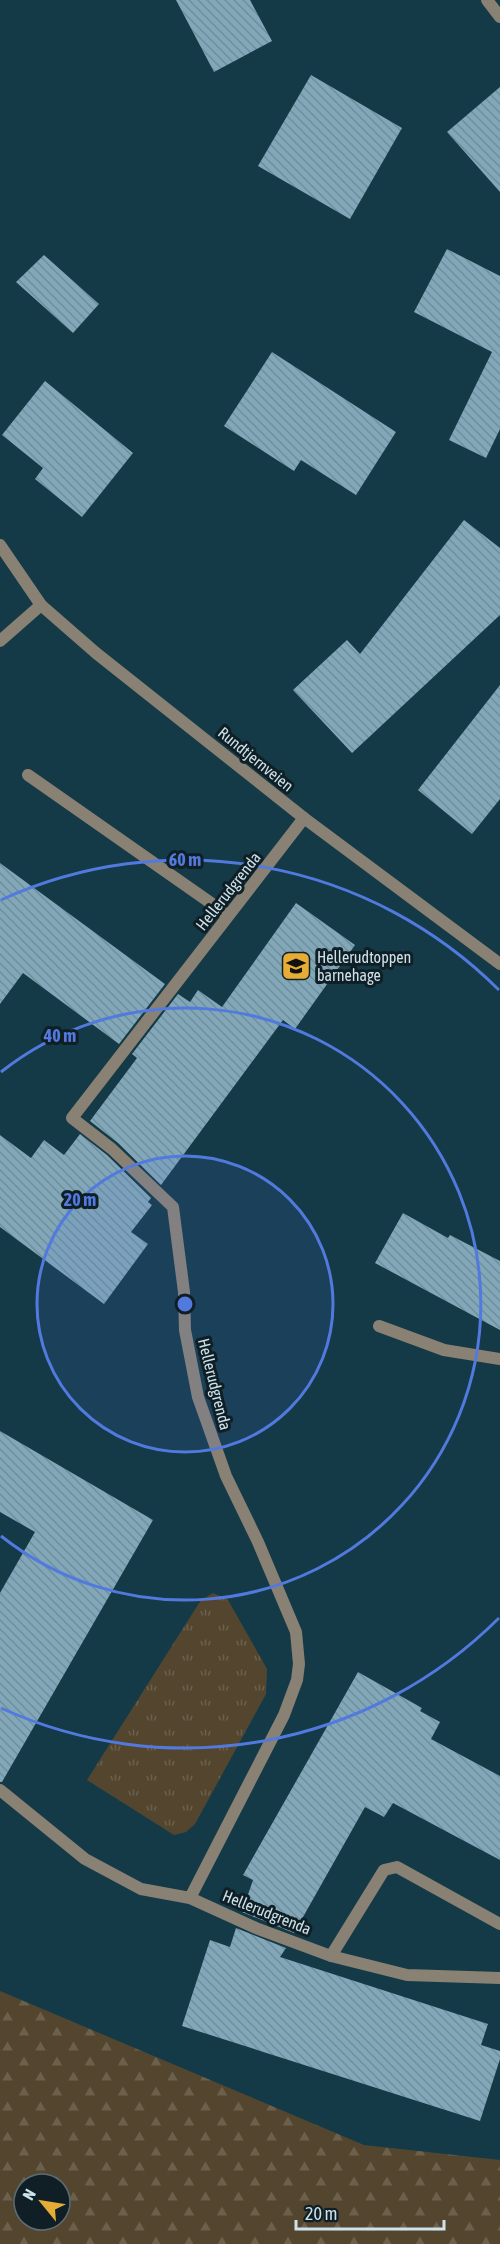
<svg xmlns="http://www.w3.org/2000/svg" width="500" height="2244" viewBox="0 0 500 2244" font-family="'Asap Condensed',sans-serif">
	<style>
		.forest { fill: url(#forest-firs); fill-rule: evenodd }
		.park { fill: url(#park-tufts) }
		.building { fill: url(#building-back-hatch) }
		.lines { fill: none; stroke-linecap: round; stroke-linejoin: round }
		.lane { stroke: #898174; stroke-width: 12 }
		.street { stroke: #898174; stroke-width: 12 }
		.ring { fill: none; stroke: #527ade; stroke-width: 3 }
		.labels { text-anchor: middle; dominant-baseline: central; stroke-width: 6; stroke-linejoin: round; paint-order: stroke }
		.street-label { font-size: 16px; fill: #cee2eb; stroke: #0f1f25 }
		.poi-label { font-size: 16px; fill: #cee2eb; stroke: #0f1f25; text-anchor: start }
		.centre { fill: #527ade; stroke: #0f1f25; stroke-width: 3 }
		.ring-label { font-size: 18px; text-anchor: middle; font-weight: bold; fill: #527ade; stroke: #0f1f25; stroke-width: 6; stroke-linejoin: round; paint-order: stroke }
	</style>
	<defs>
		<pattern id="forest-firs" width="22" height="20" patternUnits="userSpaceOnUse" patternTransform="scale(1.5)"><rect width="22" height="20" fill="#54462e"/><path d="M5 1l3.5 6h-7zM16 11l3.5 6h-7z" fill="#6b604c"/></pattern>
		<pattern id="park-tufts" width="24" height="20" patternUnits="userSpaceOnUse" patternTransform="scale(1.5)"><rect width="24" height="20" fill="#54462e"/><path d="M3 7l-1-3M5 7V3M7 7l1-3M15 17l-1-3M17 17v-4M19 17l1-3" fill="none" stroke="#6b604c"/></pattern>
		<pattern id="building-back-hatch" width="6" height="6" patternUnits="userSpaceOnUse" patternTransform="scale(1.5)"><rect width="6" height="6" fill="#81a7b8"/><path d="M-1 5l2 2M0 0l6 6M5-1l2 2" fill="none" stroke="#708e9c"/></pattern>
	</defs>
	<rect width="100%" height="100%" fill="#143a48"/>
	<path class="forest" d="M0,1991L364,2145L500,2160V2244H0ZM24,2184H60V2220H24Z"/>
	<polygon class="park" points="213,1593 228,1600 267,1669 266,1694 195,1824 186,1832 174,1835 87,1780 201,1600"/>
	<g class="building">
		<polygon points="176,0 250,0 272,41 214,72"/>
		<polygon points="311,75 402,128 350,219 258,166"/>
		<polygon points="500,87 500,192 447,132"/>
		<polygon points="447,249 500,276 500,429 486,458 449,440 492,352 414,312"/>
		<polygon points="44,255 99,304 73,333 16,282"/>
		<polygon points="272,352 396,432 356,495 301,460 294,471 224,426"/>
		<polygon points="45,381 133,453 82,517 35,479 43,468 2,435"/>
		<polygon points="464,520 500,548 500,615 352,753 293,690 347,640 360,654"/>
		<polygon points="500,685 500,799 472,834 418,790"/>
		<polygon points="0,863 165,984 119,1044 23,973 0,1004"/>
		<polygon points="296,903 355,945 295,1029 283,1020 161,1185 118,1143 90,1121 137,1058 132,1054 178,994 190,1002 198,990 222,1007"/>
		<polygon points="80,1134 107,1155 151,1198 148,1202 152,1205 131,1232 148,1244 104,1304 0,1227 0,1135 31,1158 44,1140 64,1155"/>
		<polygon points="403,1213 448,1238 450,1235 500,1261 500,1330 375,1263"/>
		<polygon points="0,1431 153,1520 2,1782 0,1782 0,1593 35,1532 0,1512"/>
		<polygon points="358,1672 422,1708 420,1711 440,1722 431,1739 500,1776 500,1860 393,1803 384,1817 365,1807 294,1933 242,1912 253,1880 243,1875"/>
		<polygon points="236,1928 286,1948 280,1957 488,2024 481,2045 500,2051 500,2059 480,2121 182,2026 210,1940 230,1947"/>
	</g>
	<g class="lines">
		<g class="lane">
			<polyline points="28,775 228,915"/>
			<polyline points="379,1326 444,1350 500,1359"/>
			<polyline points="0,1790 85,1859 141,1889 190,1898 256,1928 331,1956 407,1975 500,1978"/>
			<polyline points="190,1898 284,1715 297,1680 299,1664 296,1632 258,1542 226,1476 198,1397 185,1330 184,1292 173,1207 112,1149 72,1118 304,818"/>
			<polyline points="331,1956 384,1870 397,1867 500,1924"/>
		</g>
		<g class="street">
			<polyline points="487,0 500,17"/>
			<polyline points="0,545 41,605 96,653 304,818 500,964"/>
			<polyline points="0,641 41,605"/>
		</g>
	</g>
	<circle cx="185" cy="1304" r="148" fill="#527ade" fill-opacity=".12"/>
	<g class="ring">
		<circle cx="185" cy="1304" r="148"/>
		<path d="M1 1072A296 296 0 1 1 1 1536"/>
		<path d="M499 1618A444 444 0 0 1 1 1708M1 900A444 444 0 0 1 499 990"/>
	</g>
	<defs>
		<g id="school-square" transform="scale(1.5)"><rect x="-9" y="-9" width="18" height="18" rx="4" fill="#e6ac36" stroke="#0f1f25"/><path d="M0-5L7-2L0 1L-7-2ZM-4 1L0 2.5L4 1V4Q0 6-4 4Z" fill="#111"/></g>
	</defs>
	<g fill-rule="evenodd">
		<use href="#school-square" x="296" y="966"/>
	</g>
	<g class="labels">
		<g class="street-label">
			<text transform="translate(256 759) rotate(39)">Rundtjernveien</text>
			<text transform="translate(228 891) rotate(-52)">Hellerudgrenda</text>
			<text transform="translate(215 1384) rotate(76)">Hellerudgrenda</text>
			<text transform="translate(267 1912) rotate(22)">Hellerudgrenda</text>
		</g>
		<g class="poi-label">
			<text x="317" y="957">Hellerudtoppen<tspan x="317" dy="18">barnehage</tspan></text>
		</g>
	</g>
	<circle cx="185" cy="1304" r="9" class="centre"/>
	<g class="ring-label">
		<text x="185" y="866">60 m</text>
		<text x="60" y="1042">40 m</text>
		<text x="80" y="1206">20 m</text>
	</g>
	<g transform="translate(42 2202) rotate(300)"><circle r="28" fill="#0f1f25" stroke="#5b6d74" stroke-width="1.5"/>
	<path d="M0-4.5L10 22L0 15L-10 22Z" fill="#e6ac36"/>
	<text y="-9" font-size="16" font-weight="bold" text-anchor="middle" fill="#cee2eb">N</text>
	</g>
	<path d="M296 2220v9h148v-9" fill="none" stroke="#cee2eb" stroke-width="3"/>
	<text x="305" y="2220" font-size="18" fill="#cee2eb" stroke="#0f1f25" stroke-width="4.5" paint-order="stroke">20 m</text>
</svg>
